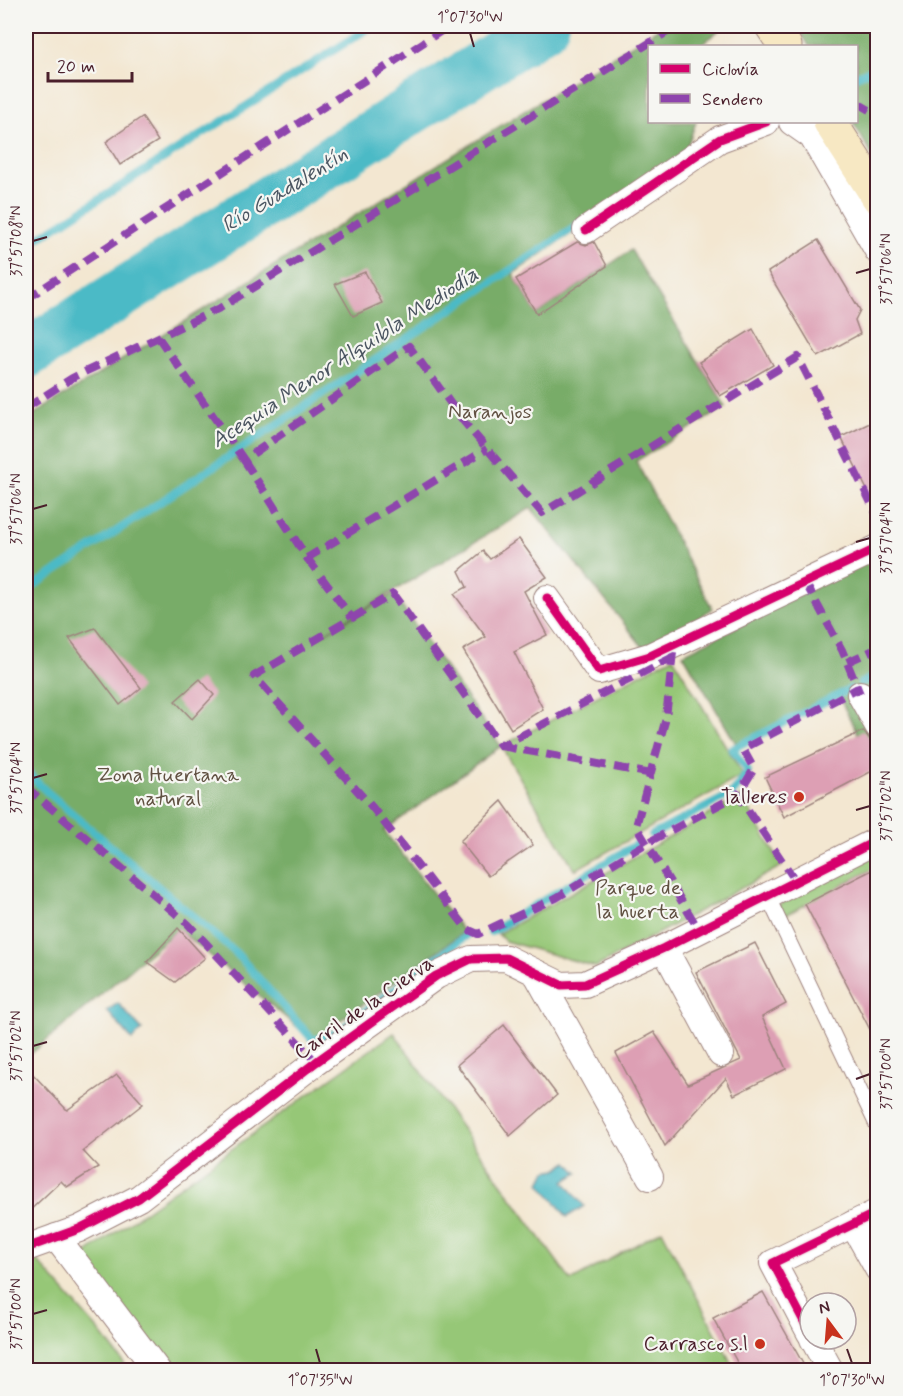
<svg xmlns="http://www.w3.org/2000/svg" width="903" height="1396" viewBox="0 0 903 1396" font-family="Mynerve,sans-serif">
	<style>
		.green { fill: #96c777; stroke: #707351; stroke-width: 1.5 }
		.forest { fill: #78ac68; stroke: #61664a; stroke-width: 1.5 }
		.water { fill: #4cbac6; stroke: #4b6c78; stroke-width: 1.5 }
		.lines { fill: none; stroke-linecap: round; stroke-linejoin: round }
		.stream { stroke: #4cbac6; stroke-width: 8 }
		.river { stroke: #4cbac6; stroke-width: 50 }
		.building { fill: #dd9fb4 }
		.service-casing { stroke: #9e837e; stroke-width: 16 }
		.minor-casing { stroke: #9e837e; stroke-width: 28 }
		.secondary-casing { stroke: #9e837e; stroke-width: 35 }
		.service { stroke: #fff; stroke-width: 14 }
		.minor { stroke: #fff; stroke-width: 26 }
		.secondary { stroke: #f7e8c3; stroke-width: 33 }
		.quiet { stroke: #8e44ad; stroke-width: 8; stroke-dasharray: 15 8; stroke-linecap: butt }
		.cycleway-casing { stroke: #f6f6f2; stroke-width: 13 }
		.cycleway { stroke: #d6006c; stroke-width: 9 }
		.ticks { fill: none; stroke: #4a1f2b; stroke-width: 2 }
		.poi-dot { fill: #c8321e; stroke: #f6f6f2; stroke-width: 2 }
		.labels { text-anchor: middle; dominant-baseline: central; stroke-width: 4.5; stroke-linejoin: round; paint-order: stroke }
		.park-label { font-size: 21px; fill: #615142; stroke: #f6f6f2 }
		.poi-label { font-size: 21px; fill: #4a1f2b; stroke: #f6f6f2; text-anchor: end }
		.street-label { font-size: 21px; fill: #4a1f2b; stroke: #f6f6f2 }
		.water-label { font-size: 22px; font-style: italic; fill: #4b5561; stroke: #f6f6f2 }
		.neatline { fill: none; stroke: #4a1f2b; stroke-width: 2 }
		.ticks-label { font-size: 15px; text-anchor: middle; fill: #4a1f2b }
	</style>
	<rect width="100%" height="100%" fill="#f6f6f2"/>
	<filter id="ink" filterUnits="userSpaceOnUse"><feTurbulence type="fractalNoise" baseFrequency=".0167" numOctaves="2"/><feDisplacementMap in="SourceGraphic" scale="12" xChannelSelector="R" yChannelSelector="G"/><feConvolveMatrix kernelMatrix="1 2 1 2 8 2 1 2 1" color-interpolation-filters="sRGB"/></filter>
	<filter id="wash" filterUnits="userSpaceOnUse"><feTurbulence type="fractalNoise" baseFrequency=".008" numOctaves="4" result="noise"/><feDisplacementMap in="SourceGraphic" scale="24" xChannelSelector="R" yChannelSelector="G"/><feGaussianBlur stdDeviation="1.35" result="paint"/><feColorMatrix in="noise" values="0 0 0 0 0 0 0 0 0 0 0 0 0 0 0 0 0 1.4 0 .05"/><feComposite in="paint" operator="in"/></filter>
	<g filter="url(#wash)">
		<rect width="100%" height="100%" fill="#f3e7d1"/>
		<g class="green">
			<polygon points="673,657 743,775 575,870 501,746"/>
			<polygon points="742,796 782,866 596,967 505,941 498,934"/>
			<polygon points="877,853 877,867 784,916 778,905"/>
			<polygon points="394,1033 571,1281 662,1230 735,1370 164,1370 74,1262"/>
			<polygon points="26,1248 100,1332 129,1370 26,1370"/>
		</g>
		<g class="forest">
			<polygon points="662,26 724,26 700,46 650,46 650,122 696,122 684,155 513,274 537,314 631,250 726,407 636,461 712,608 650,656 531,508 316,638 393,594 501,746 384,831 464,932 313,1040 178,929 26,1058 26,419"/>
			<polygon points="797,26 877,26 877,164 853,122 856,122 856,46 809,46"/>
			<polygon points="877,556 877,773 838,695 738,747 683,654"/>
		</g>
		<g class="water">
			<polygon points="118,1003 142,1030 132,1040 107,1011"/>
			<polygon points="568,1162 578,1173 564,1181 584,1206 567,1217 540,1183 546,1171 557,1169"/>
		</g>
		<g class="lines">
			<g class="stream">
				<polyline points="856,76 878,67"/>
				<polyline points="26,246 372,26"/>
				<polyline points="26,591 583,222"/>
				<polyline points="861,683 878,675"/>
				<polyline points="26,771 46,791 236,953 313,1040 336,1033 466,936"/>
				<polyline points="652,835 733,793 748,771 732,749 850,689"/>
				<polyline points="491,932 635,845"/>
			</g>
			<polyline class="river" points="26,354 544,26"/>
		</g>
		<g id="blocks">
			<g class="building">
				<polygon points="142,117 158,141 120,165 106,142"/>
				<polygon points="818,240 860,310 855,320 860,334 818,357 768,272"/>
				<polygon points="577,242 586,245 594,242 607,266 537,314 516,279"/>
				<polygon points="365,272 382,303 353,316 335,284"/>
				<polygon points="753,329 773,365 720,396 699,362"/>
				<polygon points="878,419 878,512 841,437"/>
				<polygon points="519,539 547,577 524,591 547,635 514,652 543,709 511,729 463,650 486,637 454,594 467,587 459,571 483,551 490,559"/>
				<polygon points="95,628 141,688 120,705 69,638"/>
				<polygon points="200,679 214,695 192,719 175,701"/>
				<polygon points="863,731 870,739 878,741 878,768 784,817 765,777"/>
				<polygon points="502,801 533,845 488,876 460,841"/>
				<polygon points="878,867 878,1045 805,904"/>
				<polygon points="178,928 205,958 175,982 147,962"/>
				<polygon points="755,943 786,1004 762,1017 786,1069 734,1095 726,1078 665,1146 616,1053 654,1032 688,1084 741,1060 696,972"/>
				<polygon points="504,1025 557,1095 510,1136 457,1065"/>
				<polygon points="26,1067 67,1110 117,1075 143,1104 83,1151 98,1167 67,1187 61,1181 26,1214"/>
				<polygon points="763,1292 807,1371 742,1371 713,1318"/>
			</g>
		</g>
	</g>
	<g filter="url(#ink)">
		<use href="#blocks" fill-opacity="0" stroke="#9e837e" stroke-width="1.5"/>
		<g class="lines">
			<g class="service-casing">
				<polyline id="service" points="767,895 878,1128"/>
			</g>
			<g class="minor-casing">
				<g id="minor">
					<polyline points="792,122 812,136 878,251"/>
					<polyline points="586,230 720,139 766,122"/>
					<polyline points="547,598 599,671 650,656 878,548"/>
					<polyline points="860,694 878,726"/>
					<polyline points="664,948 721,1054"/>
					<polyline points="536,973 650,1177"/>
					<polyline points="853,1224 878,1269"/>
					<polyline points="56,1237 157,1370"/>
					<polyline points="26,1248 79,1229 139,1198 316,1062 436,976 471,959 506,958 561,985 585,984 664,948 878,840"/>
					<polyline points="810,1333 773,1263 878,1212"/>
					<polyline points="813,1339 830,1370"/>
				</g>
			</g>
			<g class="secondary-casing">
				<g id="secondary">
					<polyline points="772,26 785,46"/>
					<polyline points="830,122 878,197"/>
				</g>
			</g>
			<use href="#service" class="service"/>
			<use href="#minor" class="minor"/>
			<use href="#secondary" class="secondary"/>
			<g class="quiet">
				<polyline points="150,27 153,26"/>
				<polyline points="856,105 859,104 878,115"/>
				<polyline points="26,299 449,26"/>
				<polyline points="158,337 244,460 409,346 464,422 542,513 798,357 878,517"/>
				<polyline points="26,408 72,378 220,308 677,26"/>
				<polyline points="244,460 307,558 487,449"/>
				<polyline points="307,558 352,618"/>
				<polyline points="805,582 842,650 860,694"/>
				<polyline points="673,652 666,718 636,826 699,930"/>
				<polyline points="673,657 501,746 393,594 254,676 372,807 467,929 478,934 556,898 647,843 738,795"/>
				<polyline points="847,662 878,648"/>
				<polyline points="501,746 652,774"/>
				<polyline points="26,787 188,924 316,1062"/>
				<polyline points="795,880 738,795 754,769 743,749 858,688"/>
			</g>
			<g class="cycleway-casing">
				<g id="cycleway">
					<polyline points="586,230 720,139 766,122"/>
					<polyline points="547,598 599,671 650,656 878,548"/>
					<polyline points="26,1248 79,1229 139,1198 316,1062 436,976 471,959 506,958 561,985 585,984 664,948 878,840"/>
					<polyline points="810,1333 773,1263 878,1212"/>
				</g>
			</g>
			<use href="#cycleway" class="cycleway"/>
		</g>
	</g>
	<path class="ticks" d="M470,33L474,47M33,241L47,237M856,273L870,269M33,509L47,505M856,542L870,538M33,778L47,774M856,810L870,806M33,1046L47,1042M856,1079L870,1074M33,1314L47,1310M316,1349L320,1363M847,1349L852,1363"/>
	<g class="poi-dot">
		<circle cx="799" cy="797" r="6"/>
		<circle cx="760" cy="1344" r="6"/>
	</g>
	<g class="labels">
		<g class="park-label">
			<text x="490" y="412">Naranjos</text>
			<text x="168" y="775">Zona Huertana<tspan x="168" dy="24">natural</tspan></text>
			<text x="638" y="888">Parque de<tspan x="638" dy="24">la huerta</tspan></text>
		</g>
		<g class="poi-label">
			<text x="787" y="797">Talleres</text>
			<text x="748" y="1344">Carrasco s.l</text>
		</g>
		<g class="street-label">
			<text transform="translate(364 1008) rotate(-35)">Carril de la Cierva</text>
		</g>
		<g class="water-label">
			<text transform="translate(285 190) rotate(-32)">Río Guadalentín</text>
			<text transform="translate(345 358) rotate(-33)">Acequia Menor Alquibla Mediodía</text>
		</g>
	</g>
	<rect width="903" height="1396" fill="none" stroke="#f6f6f2" stroke-width="66"/>
	<rect x="648" y="45" width="210" height="78" fill="#f6f6f2" stroke="#b1a0a2" stroke-width="1.5"/>
	<rect x="660" y="64" width="30" height="9" fill="#d6006c" stroke="#b1a0a2" stroke-width="1.5"/>
	<text x="702" y="75" font-size="18" fill="#4a1f2b">Ciclovía</text>
	<rect x="660" y="94" width="30" height="9" fill="#8e44ad" stroke="#b1a0a2" stroke-width="1.5"/>
	<text x="702" y="105" font-size="18" fill="#4a1f2b">Sendero</text>
	<g transform="translate(828 1321) rotate(344)"><circle r="28" fill="#f6f6f2" stroke="#b1a0a2" stroke-width="1.5"/>
	<path d="M0-4.5L10 22L0 15L-10 22Z" fill="#c8321e"/>
	<text y="-9" font-size="16" font-weight="bold" text-anchor="middle" fill="#4a1f2b">N</text>
	</g>
	<path d="M48 72v9h84v-9" fill="none" stroke="#4a1f2b" stroke-width="3"/>
	<text x="57" y="72" font-size="18" fill="#4a1f2b" stroke="#f6f6f2" stroke-width="4.5" paint-order="stroke">20 m</text>
	<rect x="33" y="33" width="837" height="1330" class="neatline"/>
	<g class="ticks-label">
		<text x="470" y="22">1°07'30"W</text>
		<text transform="translate(16 241) rotate(-90)" y="5">37°57'08"N</text>
		<text transform="translate(886 269) rotate(-90)" y="5">37°57'06"N</text>
		<text transform="translate(16 509) rotate(-90)" y="5">37°57'06"N</text>
		<text transform="translate(886 538) rotate(-90)" y="5">37°57'04"N</text>
		<text transform="translate(16 778) rotate(-90)" y="5">37°57'04"N</text>
		<text transform="translate(886 806) rotate(-90)" y="5">37°57'02"N</text>
		<text transform="translate(16 1046) rotate(-90)" y="5">37°57'02"N</text>
		<text transform="translate(886 1074) rotate(-90)" y="5">37°57'00"N</text>
		<text transform="translate(16 1314) rotate(-90)" y="5">37°57'00"N</text>
		<text x="320" y="1385">1°07'35"W</text>
		<text x="852" y="1385">1°07'30"W</text>
	</g>
</svg>
